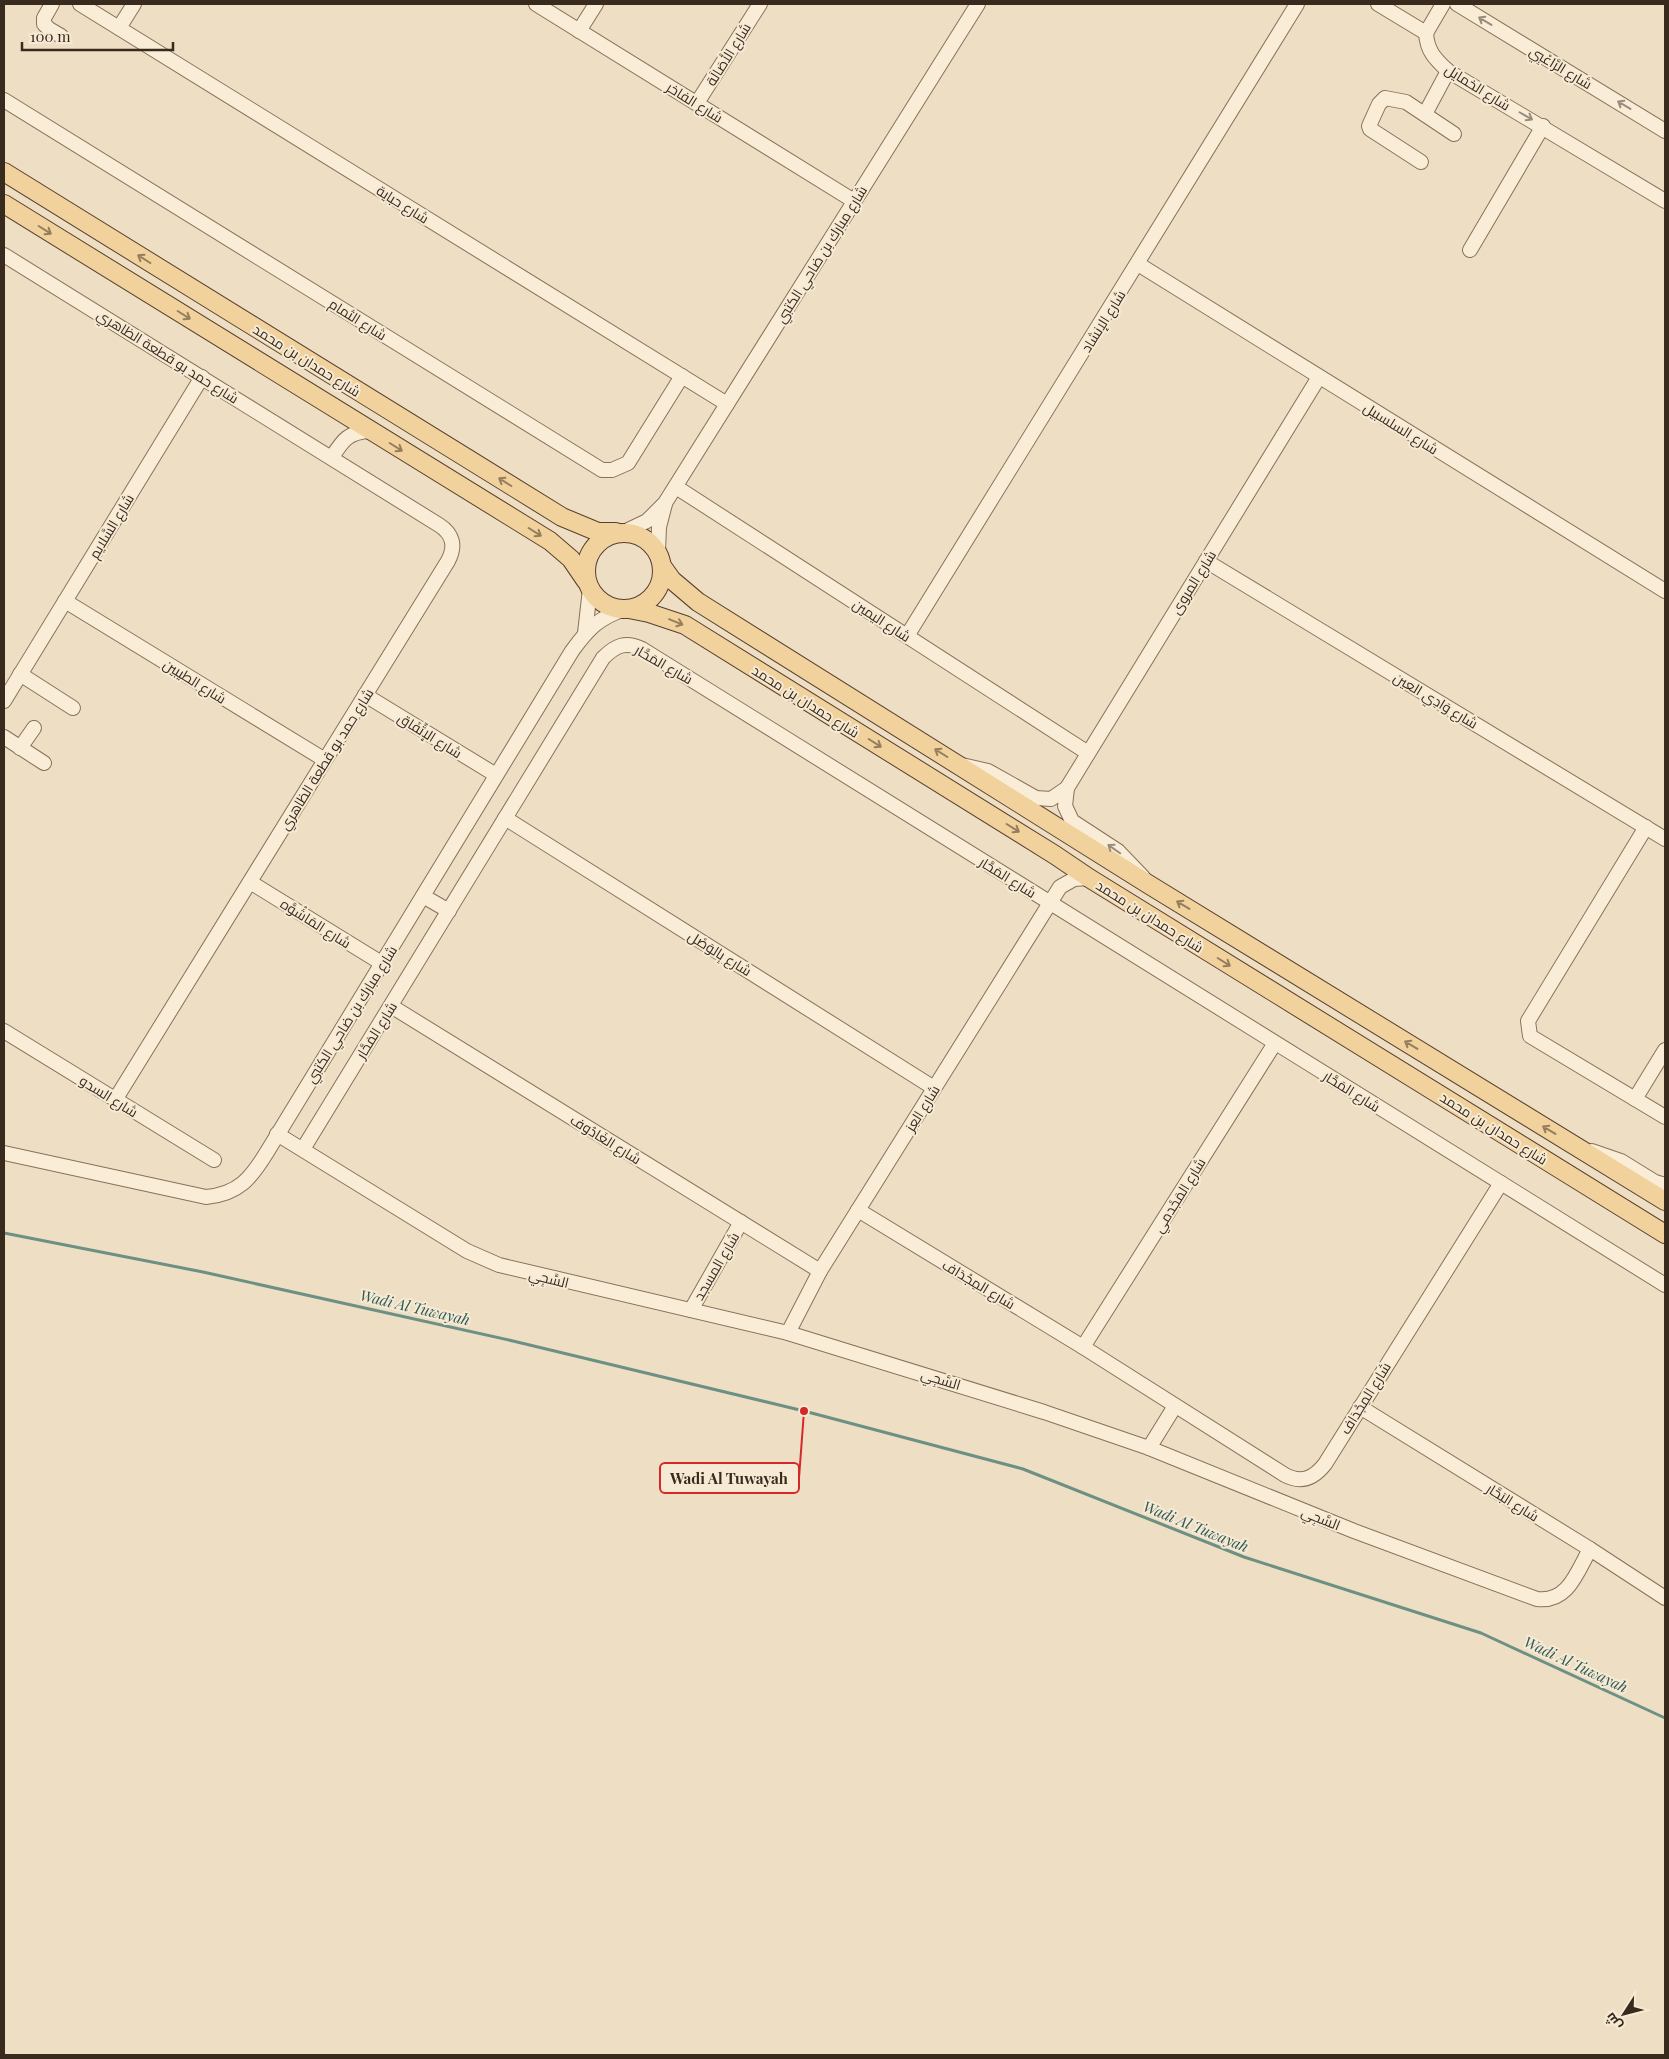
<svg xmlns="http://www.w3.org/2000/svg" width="1669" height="2059" viewBox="0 0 1669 2059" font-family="'Playfair Display',Cairo,serif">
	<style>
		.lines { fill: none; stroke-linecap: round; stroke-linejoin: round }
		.stream { stroke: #6d9085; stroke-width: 3 }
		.minor-casing { stroke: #89715a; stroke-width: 16 }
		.major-casing { stroke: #573f2f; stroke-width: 20 }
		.minor { stroke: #f9edd7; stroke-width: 14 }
		.major { stroke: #f1d29c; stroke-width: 18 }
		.oneway { stroke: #998c7a }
		.oneway2 { stroke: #957e5d }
		.labels { text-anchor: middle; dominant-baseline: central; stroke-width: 4; stroke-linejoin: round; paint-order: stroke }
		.street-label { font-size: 14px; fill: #392a1e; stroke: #f6ead4 }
		.water-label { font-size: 15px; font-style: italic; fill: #2e5954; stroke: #f6ead4 }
		.leader { fill: none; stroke: #d62828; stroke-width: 2 }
		.callout-dot { fill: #d62828; stroke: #f6ead4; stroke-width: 2 }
		.callout { fill: #f6ead4; stroke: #d62828; stroke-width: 2 }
		.callout-label { font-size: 15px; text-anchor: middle; font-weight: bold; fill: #392a1e }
	</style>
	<rect width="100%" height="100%" fill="#eedfc4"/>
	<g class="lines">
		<polyline class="stream" points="4,1233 203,1272 513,1341 804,1411 1023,1469 1244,1557 1481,1633 1665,1718"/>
		<g class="minor-casing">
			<g id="minor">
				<polyline points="52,4 44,18 44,24 49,29 61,36"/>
				<polyline points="80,4 727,404"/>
				<polyline points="536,4 854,201"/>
				<polyline points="1378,4 1426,33"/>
				<polyline points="1457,4 1665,131"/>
				<polyline points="119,28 134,4"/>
				<polyline points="579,31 596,4"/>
				<path d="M1426,33C1427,51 1435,59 1448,71L1665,201"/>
				<polyline points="1426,33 1443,4"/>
				<polyline points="4,100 602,470 612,470 628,463 682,376"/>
				<polyline points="697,103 760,4"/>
				<polyline points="1425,114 1448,71"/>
				<polyline points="1421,162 1370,129 1369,126 1379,104 1385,98 1406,102 1454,134"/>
				<polyline points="1470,250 1543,126"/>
				<path d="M4,255L439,525C453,534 456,546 448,561L115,1100"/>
				<polyline points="1138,264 1665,591"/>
				<path d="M332,457C343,440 348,432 370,431"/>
				<polyline points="676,487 1088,753"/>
				<polyline points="624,532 647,521 665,503 978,4"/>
				<polyline points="658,552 659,527 665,504"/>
				<polyline points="1206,561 1665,839"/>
				<polyline points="65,601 325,760"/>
				<polyline points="585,633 590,589"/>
				<polyline points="907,636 1297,4"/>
				<polyline points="20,674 73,708"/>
				<polyline points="365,695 496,775"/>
				<polyline points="4,701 202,377"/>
				<polyline points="4,737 44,763"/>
				<polyline points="20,748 34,728"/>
				<polyline points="962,765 988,771 1036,798 1051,799 1067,788 1319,377"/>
				<polyline points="1067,788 1065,806 1072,821 1118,851 1143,877"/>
				<polyline points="505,818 934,1088"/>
				<polyline points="1646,827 1528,1021 1530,1036 1665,1117"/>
				<polyline points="250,882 383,964"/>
				<polyline points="423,896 449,911"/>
				<polyline points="391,1006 820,1271"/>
				<polyline points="4,1031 214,1160"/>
				<polyline points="1635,1099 1665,1050"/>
				<path d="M277,1134L467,1251L499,1265L788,1333L1044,1412L1149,1448L1354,1531L1537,1599C1568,1603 1577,1572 1590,1549"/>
				<path d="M303,1149L603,658C616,645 626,641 642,649L1665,1285"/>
				<polyline points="1592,1151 1621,1161 1655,1182 1665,1185"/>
				<path d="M4,1153L206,1197C239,1194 251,1178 267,1152L572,651C588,629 598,618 625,609"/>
				<path d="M858,1210L1083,1347L1285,1475C1302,1484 1314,1478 1325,1464L1501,1183"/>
				<polyline points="691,1310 741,1222"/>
				<polyline points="788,1333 820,1271 1060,887 1074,879 1089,878"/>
				<polyline points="1083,1347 1275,1043"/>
				<polyline points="1360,1407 1590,1549 1665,1598"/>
				<polyline points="1149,1448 1175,1406"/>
			</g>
		</g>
		<g class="major-casing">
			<g id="major">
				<polyline points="4,172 562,517 598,532 616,532"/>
				<polyline points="4,204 550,541 571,559 586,581"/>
				<circle cx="624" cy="571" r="38"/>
				<polyline points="662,566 672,580 698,602 1148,884 1665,1201"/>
				<polyline points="629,609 649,613 685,625 1055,855 1089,878 1665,1234"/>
			</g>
		</g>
		<use href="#minor" class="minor"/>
		<use href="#major" class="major"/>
	</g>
	<defs><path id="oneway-shaft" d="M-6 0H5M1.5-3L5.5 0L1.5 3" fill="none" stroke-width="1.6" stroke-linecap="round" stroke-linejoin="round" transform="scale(1.25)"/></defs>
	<g class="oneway">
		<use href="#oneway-shaft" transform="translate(1485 21) rotate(-149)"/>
		<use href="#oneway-shaft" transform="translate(1624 105) rotate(-149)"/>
		<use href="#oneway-shaft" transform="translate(1526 116) rotate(30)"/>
		<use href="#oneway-shaft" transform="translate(1114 849) rotate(-145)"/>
	</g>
	<g class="oneway2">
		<use href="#oneway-shaft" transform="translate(45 230) rotate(32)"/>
		<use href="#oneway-shaft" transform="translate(144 259) rotate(-148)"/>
		<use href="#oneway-shaft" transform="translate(184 315) rotate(32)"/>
		<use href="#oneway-shaft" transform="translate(396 447) rotate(32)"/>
		<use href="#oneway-shaft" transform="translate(505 482) rotate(-148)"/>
		<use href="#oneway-shaft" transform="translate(535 532) rotate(32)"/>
		<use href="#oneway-shaft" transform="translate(676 622) rotate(22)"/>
		<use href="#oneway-shaft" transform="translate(875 743) rotate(32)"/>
		<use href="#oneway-shaft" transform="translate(941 753) rotate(-148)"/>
		<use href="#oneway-shaft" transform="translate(1013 828) rotate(32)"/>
		<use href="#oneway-shaft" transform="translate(1183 905) rotate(-149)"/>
		<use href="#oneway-shaft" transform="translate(1224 962) rotate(32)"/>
		<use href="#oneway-shaft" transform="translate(1411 1045) rotate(-149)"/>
		<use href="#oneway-shaft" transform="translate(1549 1130) rotate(-149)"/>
	</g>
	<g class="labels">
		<g class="street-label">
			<text transform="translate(728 54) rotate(-58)">شارع الأَصَالَة</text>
			<text transform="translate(1561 67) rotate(31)">شارع الرَّاعْبِي</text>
			<text transform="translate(1478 87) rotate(32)">شارع الخمايل</text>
			<text transform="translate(695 102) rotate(32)">شارع الفاخر</text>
			<text transform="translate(403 204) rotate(32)">شارع حباية</text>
			<text transform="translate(821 254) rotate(-58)">شارع مبارك بن ضاحي الكتبي</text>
			<text transform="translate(358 319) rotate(32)">شارع الثمام</text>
			<text transform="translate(1103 321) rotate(-58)">شارع الإنشاد</text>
			<text transform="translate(168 356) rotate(32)">شارع حمد بو قطعة الظاهري</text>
			<text transform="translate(307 360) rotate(32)">شارع حمدان بن محمد</text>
			<text transform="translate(1401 428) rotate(32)">شارع السلسبيل</text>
			<text transform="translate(111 526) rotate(-59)">شارع السَّلايم</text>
			<text transform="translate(1193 582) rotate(-58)">شارع المروى</text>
			<text transform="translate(882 620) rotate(33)">شارع اليمين</text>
			<text transform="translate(664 664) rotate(30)">شارع المَحَّار</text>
			<text transform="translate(195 681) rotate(32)">شارع الطيبين</text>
			<text transform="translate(1436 700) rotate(31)">شارع وَادِي العين</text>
			<text transform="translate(806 701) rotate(32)">شارع حمدان بن محمد</text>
			<text transform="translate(430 735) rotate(32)">شارع الإتِّفَاق</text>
			<text transform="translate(326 759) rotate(-58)">شارع حمد بو قطعة الظاهري</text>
			<text transform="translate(1008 877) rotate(32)">شارع المَحَّار</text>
			<text transform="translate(1150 916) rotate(32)">شارع حمدان بن محمد</text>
			<text transform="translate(316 923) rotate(32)">شارع المَاشُوَّه</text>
			<text transform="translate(720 953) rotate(32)">شارع بِالوَصْل</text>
			<text transform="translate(351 1014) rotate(-58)">شارع مبارك بن ضاحي الكتبي</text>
			<text transform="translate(376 1030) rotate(-58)">شارع المَحَّار</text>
			<text transform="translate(1352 1091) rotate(32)">شارع المَحَّار</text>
			<text transform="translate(109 1096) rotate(32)">شارع السدو</text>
			<text transform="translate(922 1108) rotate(-58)">شارع العِز</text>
			<text transform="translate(1494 1128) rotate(32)">شارع حمدان بن محمد</text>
			<text transform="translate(606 1139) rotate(32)">شارع الغَادُوف</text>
			<text transform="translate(1179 1195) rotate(-58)">شارع المَجْدمي</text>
			<text transform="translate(716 1266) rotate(-60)">شارع المسجد</text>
			<text transform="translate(549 1278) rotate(14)">السَّجِي</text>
			<text transform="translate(979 1284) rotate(31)">شارع المِجْدَاف</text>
			<text transform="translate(941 1379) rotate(17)">السَّجِي</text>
			<text transform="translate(1365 1398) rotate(-58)">شارع المِجْدَاف</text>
			<text transform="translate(1513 1502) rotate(32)">شارع البَحَّار</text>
			<text transform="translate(1321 1518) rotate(22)">السَّجِي</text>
		</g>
		<g class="water-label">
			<text transform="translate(415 1307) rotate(13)">Wadi Al Tuwayah</text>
			<text transform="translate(1196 1526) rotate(22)">Wadi Al Tuwayah</text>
			<text transform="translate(1576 1664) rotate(25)">Wadi Al Tuwayah</text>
		</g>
	</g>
	<path class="leader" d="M804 1411L799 1478"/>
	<circle class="callout-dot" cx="804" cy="1411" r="5"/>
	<rect class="callout" x="660" y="1463" width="139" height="30" rx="5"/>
	<g class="callout-label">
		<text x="729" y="1484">Wadi Al Tuwayah</text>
	</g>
	<rect width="1669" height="2059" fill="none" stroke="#392a1e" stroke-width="10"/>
	<g transform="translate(1624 2014) rotate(234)" stroke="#f6ead4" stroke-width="4" paint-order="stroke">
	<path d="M0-4L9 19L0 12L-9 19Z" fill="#392a1e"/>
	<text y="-8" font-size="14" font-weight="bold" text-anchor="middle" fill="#392a1e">ش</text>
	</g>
	<path d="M22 42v8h151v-8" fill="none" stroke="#392a1e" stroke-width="2.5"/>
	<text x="30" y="42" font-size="15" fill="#392a1e" stroke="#f6ead4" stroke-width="4" paint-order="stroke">100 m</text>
</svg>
